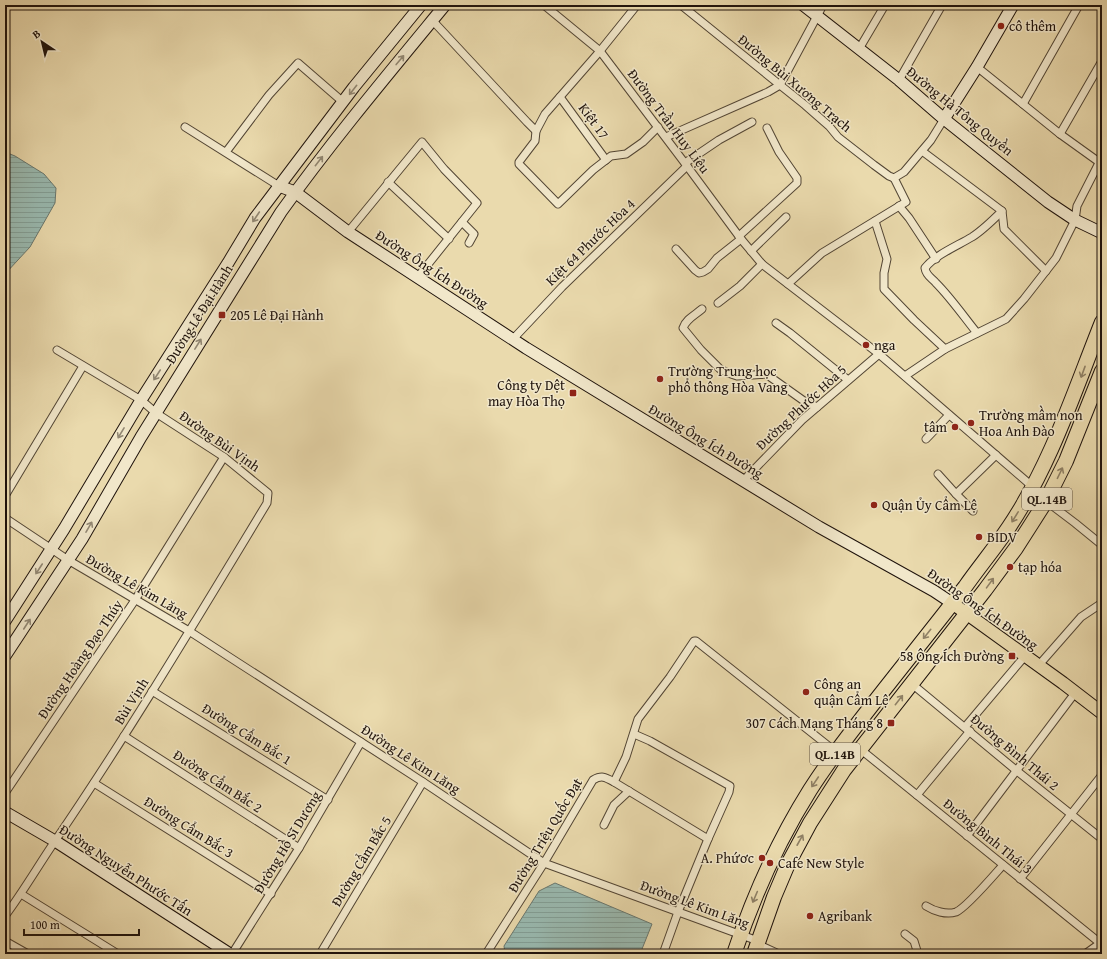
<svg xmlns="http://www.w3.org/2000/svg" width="1107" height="959" viewBox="0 0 1107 959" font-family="'Gentium Book Plus',serif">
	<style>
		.water { fill: url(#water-rules); stroke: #68776f }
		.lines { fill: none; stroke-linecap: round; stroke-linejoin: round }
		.street-casing { stroke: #524534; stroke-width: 9 }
		.secondary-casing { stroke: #1f130c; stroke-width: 13 }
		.primary-casing { stroke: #1f130c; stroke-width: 14 }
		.highway-casing { stroke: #1f130c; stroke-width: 16 }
		.street { stroke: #f1e7ca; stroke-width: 7 }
		.secondary { stroke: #f1e7ca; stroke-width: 11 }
		.primary { stroke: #eadaad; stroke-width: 12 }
		.highway { stroke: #eadaad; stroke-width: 14 }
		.oneway { stroke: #928874 }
		.oneway2 { stroke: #8f8065 }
		.poi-dot { fill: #8f2418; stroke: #f1e7ca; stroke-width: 1.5 }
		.labels { text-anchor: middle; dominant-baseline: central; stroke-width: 3; stroke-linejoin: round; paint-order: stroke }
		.shield { fill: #f1e7ca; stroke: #5e5345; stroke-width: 1 }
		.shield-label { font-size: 13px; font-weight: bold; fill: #1f130c }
		.poi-label { font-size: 14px; fill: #1f130c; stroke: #f1e7ca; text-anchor: start }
		.street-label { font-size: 14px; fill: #1f130c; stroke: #f1e7ca }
	</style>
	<defs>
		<pattern id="water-rules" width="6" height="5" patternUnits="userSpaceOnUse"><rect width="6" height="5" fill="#99bab1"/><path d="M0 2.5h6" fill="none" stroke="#839f97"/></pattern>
	</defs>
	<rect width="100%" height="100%" fill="#eadaad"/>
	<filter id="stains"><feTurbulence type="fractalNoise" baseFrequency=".005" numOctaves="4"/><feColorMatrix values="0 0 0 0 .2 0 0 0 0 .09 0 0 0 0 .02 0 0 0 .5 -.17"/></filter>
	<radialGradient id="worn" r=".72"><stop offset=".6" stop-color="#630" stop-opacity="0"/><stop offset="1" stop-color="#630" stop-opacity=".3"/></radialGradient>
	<g class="water">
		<polygon points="5,152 15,156 44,174 56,188 55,203 30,247 5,274"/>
		<polygon points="555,883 652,924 640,954 505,954 504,946 539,891"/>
	</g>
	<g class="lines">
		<g class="street-casing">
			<g id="street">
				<polyline points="544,5 600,51 687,166 741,239 762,264 879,354 1033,487"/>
				<polyline points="681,5 780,85 805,105 829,126 838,137 874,165 889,176 894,178"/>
				<polyline points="432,20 527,122 536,131 545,114 600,51 637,5"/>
				<polyline points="859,49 885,5"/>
				<polyline points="977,67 1060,134 1099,162"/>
				<polyline points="899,80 942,5"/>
				<polyline points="560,97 606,160"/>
				<polyline points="1023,104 1079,5"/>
				<polyline points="185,127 279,186"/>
				<polyline points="536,131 535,141 519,162 519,164 558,204 593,170 611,156 626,154 643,142 658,127"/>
				<polyline points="1060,134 1102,61"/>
				<polyline points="666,137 768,92 780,85 823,5"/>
				<polyline points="922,151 1002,211 1004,229 1046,271"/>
				<polyline points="226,152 269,95 298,63 343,102"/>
				<polyline points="685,163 719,140 752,122"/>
				<polyline points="894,178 904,172 931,140 944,119"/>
				<polyline points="388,182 449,239"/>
				<polyline points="899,206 909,218 936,259"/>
				<polyline points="875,221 887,259 884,273 884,289 914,320 945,349"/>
				<polyline points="462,222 474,234 469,243"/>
				<polyline points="348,232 422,142 444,169 477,203 417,278"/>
				<polyline points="739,236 797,183 797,178 779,152 767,128"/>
				<polyline points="676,249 695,270 699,273 703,272 708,269 717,258 741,239"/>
				<polyline points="751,251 786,217"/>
				<polyline points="788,284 822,253 906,202 894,178"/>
				<polyline points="718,303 740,286 762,264"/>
				<path d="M702,309C695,315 686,319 683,328L701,350L720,369L728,373L737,376L766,374L804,401L817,407"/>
				<polyline points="776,323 790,333 848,380"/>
				<path d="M977,333C964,317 951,298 936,283C932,278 926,276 925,268C935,255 957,246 972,237C983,230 993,220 1002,211"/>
				<polyline points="513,339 562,287 687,166"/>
				<polyline points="905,376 945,349 1006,319 1024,299 1056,258 1075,220 1077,206 1102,157"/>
				<polyline points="1092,397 1102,402"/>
				<polyline points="926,439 949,415"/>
				<polyline points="938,474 956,494 996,455"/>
				<polyline points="743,481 802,420 879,354"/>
				<polyline points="956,494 973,511"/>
				<polyline points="5,496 83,366"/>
				<polyline points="1046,501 1075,523 1102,545"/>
				<polyline points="5,518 68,560 189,631 423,782 544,863 758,941"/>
				<polyline points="1038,666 1081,617 1102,603"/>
				<polyline points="912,684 1017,771 1102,839"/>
				<polyline points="152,691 328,800"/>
				<polyline points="965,727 1025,656"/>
				<polyline points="634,734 650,741 730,786 729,792 708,839 678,912 663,954"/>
				<polyline points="124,736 299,848"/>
				<polyline points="860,749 1100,943"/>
				<polyline points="614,782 626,757 638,719 670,677 694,641 696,641 836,752"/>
				<polyline points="94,783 271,894"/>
				<polyline points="5,793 135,600 224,457"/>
				<polyline points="917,795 970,731"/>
				<polyline points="604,825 614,805 629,791"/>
				<polyline points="967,836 1075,693"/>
				<polyline points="1020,879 1102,775"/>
				<polyline points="21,894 118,954"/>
				<path d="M926,906C934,911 946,915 956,912C966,908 994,875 1003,865"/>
				<path d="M5,916C23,892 38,866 55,841C130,731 198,617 267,503L268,493L224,457L156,413L141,400L57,350"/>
				<polyline points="905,934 914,941 918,954"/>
				<polyline points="5,941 28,954"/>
				<polyline points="757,944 779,954"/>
				<polyline points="232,954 299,848 361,742"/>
				<polyline points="320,954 423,782"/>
				<path d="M486,954L544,863L593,780C602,775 605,777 614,782L708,839"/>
				<polyline points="1085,954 1102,942"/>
			</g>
		</g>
		<g class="secondary-casing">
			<g id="secondary">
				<polyline points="803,5 899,80 944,119 1048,202 1075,220 1102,233"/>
				<polyline points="944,119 977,67 1013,5"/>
				<polyline points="279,186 295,192 348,232 526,348 819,527 934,591 952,603"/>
				<polyline points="5,621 64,529 141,400 228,263 255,218 354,87 421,5"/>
				<path d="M5,656L82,539L141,437L281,212C332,141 389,73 445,5"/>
				<polyline points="5,812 55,841 230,954"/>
			</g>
		</g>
		<g class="primary-casing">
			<polyline id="primary" points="952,603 1063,683 1102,713"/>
		</g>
		<g class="highway-casing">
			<g id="highway">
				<path d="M734,954C753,897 778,841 810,790C826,765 844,741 862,718C896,674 931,631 965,587C979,567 995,548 1009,527C1051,464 1074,392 1102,322"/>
				<polyline points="754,954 774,897 788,864 810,823 844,770 985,590 1016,548 1032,523 1046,501 1066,461 1102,371"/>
			</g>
		</g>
		<use href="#street" class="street"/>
		<use href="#secondary" class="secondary"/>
		<use href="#primary" class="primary"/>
		<use href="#highway" class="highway"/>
	</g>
	<defs><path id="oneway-shaft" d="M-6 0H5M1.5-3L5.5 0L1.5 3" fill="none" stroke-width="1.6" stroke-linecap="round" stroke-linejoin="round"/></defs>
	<g class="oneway">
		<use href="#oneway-shaft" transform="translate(400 60) rotate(-50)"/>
		<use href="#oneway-shaft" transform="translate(353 90) rotate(128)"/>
		<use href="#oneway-shaft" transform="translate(319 161) rotate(-52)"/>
		<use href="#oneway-shaft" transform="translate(256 217) rotate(124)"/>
		<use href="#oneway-shaft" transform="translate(198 344) rotate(-58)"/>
		<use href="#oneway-shaft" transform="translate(157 375) rotate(123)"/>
		<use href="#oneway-shaft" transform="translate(121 433) rotate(121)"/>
		<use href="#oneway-shaft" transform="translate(89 527) rotate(-60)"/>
		<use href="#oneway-shaft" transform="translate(39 569) rotate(123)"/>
		<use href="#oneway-shaft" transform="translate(27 624) rotate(-57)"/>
	</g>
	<g class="oneway2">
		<use href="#oneway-shaft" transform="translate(1083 372) rotate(110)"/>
		<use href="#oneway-shaft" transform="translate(1060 473) rotate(-64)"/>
		<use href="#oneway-shaft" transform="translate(1015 517) rotate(122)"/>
		<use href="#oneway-shaft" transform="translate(990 583) rotate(-54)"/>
		<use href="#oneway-shaft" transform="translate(927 634) rotate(129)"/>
		<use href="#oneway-shaft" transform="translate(899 700) rotate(-52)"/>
		<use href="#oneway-shaft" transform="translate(815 782) rotate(124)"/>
		<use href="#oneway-shaft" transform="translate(800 840) rotate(-61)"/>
		<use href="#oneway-shaft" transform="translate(755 897) rotate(113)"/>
	</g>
	<g class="poi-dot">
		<circle cx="1001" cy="26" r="4"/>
		<rect x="218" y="311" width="8" height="8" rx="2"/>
		<circle cx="866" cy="345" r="4"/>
		<circle cx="660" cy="379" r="4"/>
		<rect x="569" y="389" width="8" height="8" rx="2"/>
		<circle cx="971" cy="423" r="4"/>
		<circle cx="955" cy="427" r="4"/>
		<circle cx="874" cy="505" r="4"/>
		<circle cx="979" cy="537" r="4"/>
		<circle cx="1010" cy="567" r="4"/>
		<rect x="1008" y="652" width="8" height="8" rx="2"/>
		<circle cx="806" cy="692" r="4"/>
		<rect x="887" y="719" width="8" height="8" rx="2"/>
		<circle cx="762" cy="858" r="4"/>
		<circle cx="770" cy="863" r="4"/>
		<circle cx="810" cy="916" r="4"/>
	</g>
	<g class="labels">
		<g class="shield">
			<rect x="1022" y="488" width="50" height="22" rx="3"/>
			<rect x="810" y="743" width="50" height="22" rx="3"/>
		</g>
		<g class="shield-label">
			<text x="1047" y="499">QL.14B</text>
			<text x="835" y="754">QL.14B</text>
		</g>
		<g class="poi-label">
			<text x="1009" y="26">cô thêm</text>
			<text x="230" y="315">205 Lê Đại Hành</text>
			<text x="874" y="345">nga</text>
			<text x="668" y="371">Trường Trung học<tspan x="668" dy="16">phổ thông Hòa Vang</tspan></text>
			<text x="565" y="385" text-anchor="end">Công ty Dệt<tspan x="565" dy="16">may Hòa Thọ</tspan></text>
			<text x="979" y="415">Trường mầm non<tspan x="979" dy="16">Hoa Anh Đào</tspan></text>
			<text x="947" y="427" text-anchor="end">tâm</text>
			<text x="882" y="505">Quận Ủy Cẩm Lệ</text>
			<text x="987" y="537">BIDV</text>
			<text x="1018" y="567">tạp hóa</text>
			<text x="1004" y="656" text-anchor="end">58 Ông Ích Đường</text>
			<text x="814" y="684">Công an<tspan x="814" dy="16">quận Cẩm Lệ</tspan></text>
			<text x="883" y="723" text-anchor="end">307 Cách Mạng Tháng 8</text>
			<text x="754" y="858" text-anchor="end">A. Phứơc</text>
			<text x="778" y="863">Cafe New Style</text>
			<text x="818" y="916">Agribank</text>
		</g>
		<g class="street-label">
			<text transform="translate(795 83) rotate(40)">Đường Bùi Xương Trạch</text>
			<text transform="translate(960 111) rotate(39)">Đường Hà Tông Quyền</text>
			<text transform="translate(594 121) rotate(54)">Kiệt 17</text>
			<text transform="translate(669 121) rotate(53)">Đường Trần Huy Liệu</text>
			<text transform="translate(590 242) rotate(-44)">Kiệt 64 Phước Hòa 4</text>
			<text transform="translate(432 269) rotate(33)">Đường Ông Ích Đường</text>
			<text transform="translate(199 314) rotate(-58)">Đường Lê Đại Hành</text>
			<text transform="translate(801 407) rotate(-43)">Đường Phước Hòa 5</text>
			<text transform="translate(220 441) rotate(35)">Đường Bùi Vịnh</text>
			<text transform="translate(706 441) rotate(31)">Đường Ông Ích Đường</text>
			<text transform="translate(137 586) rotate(30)">Đường Lê Kim Lăng</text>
			<text transform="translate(983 609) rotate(35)">Đường Ông Ích Đường</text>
			<text transform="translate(80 659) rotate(-56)">Đường Hoàng Đạo Thúy</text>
			<text transform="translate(131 701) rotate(-58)">Bùi Vịnh</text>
			<text transform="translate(247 734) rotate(32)">Đường Cẩm Bắc 1</text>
			<text transform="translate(1015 752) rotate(40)">Đường Bình Thái 2</text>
			<text transform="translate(411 759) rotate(33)">Đường Lê Kim Lăng</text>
			<text transform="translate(218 781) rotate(33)">Đường Cẩm Bắc 2</text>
			<text transform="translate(189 827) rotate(32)">Đường Cẩm Bắc 3</text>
			<text transform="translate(545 835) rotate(-59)">Đường Triệu Quốc Đạt</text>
			<text transform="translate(988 836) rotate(39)">Đường Bình Thái 3</text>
			<text transform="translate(287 842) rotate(-59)">Đường Hồ Sĩ Dương</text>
			<text transform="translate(361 861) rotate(-59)">Đường Cẩm Bắc 5</text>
			<text transform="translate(126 870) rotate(33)">Đường Nguyễn Phước Tấn</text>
			<text transform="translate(695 904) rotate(20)">Đường Lê Kim Lăng</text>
		</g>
	</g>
	<rect width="1107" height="959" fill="none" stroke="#eadaad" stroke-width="20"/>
	<rect x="6" y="6" width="1095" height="947" fill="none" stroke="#1f130c" stroke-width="2"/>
	<rect x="10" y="10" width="1087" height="939" fill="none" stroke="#1f130c"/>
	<g transform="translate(42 42) rotate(325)" stroke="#f1e7ca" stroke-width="3" paint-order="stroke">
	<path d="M0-3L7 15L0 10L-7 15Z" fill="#1f130c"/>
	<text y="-6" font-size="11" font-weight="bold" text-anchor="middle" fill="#1f130c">B</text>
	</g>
	<path d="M24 929v6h115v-6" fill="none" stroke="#1f130c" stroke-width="2"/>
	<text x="30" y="929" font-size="12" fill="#1f130c" stroke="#f1e7ca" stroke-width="3" paint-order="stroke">100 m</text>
	<rect width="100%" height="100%" filter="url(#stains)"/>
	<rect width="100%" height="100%" fill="url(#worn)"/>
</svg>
